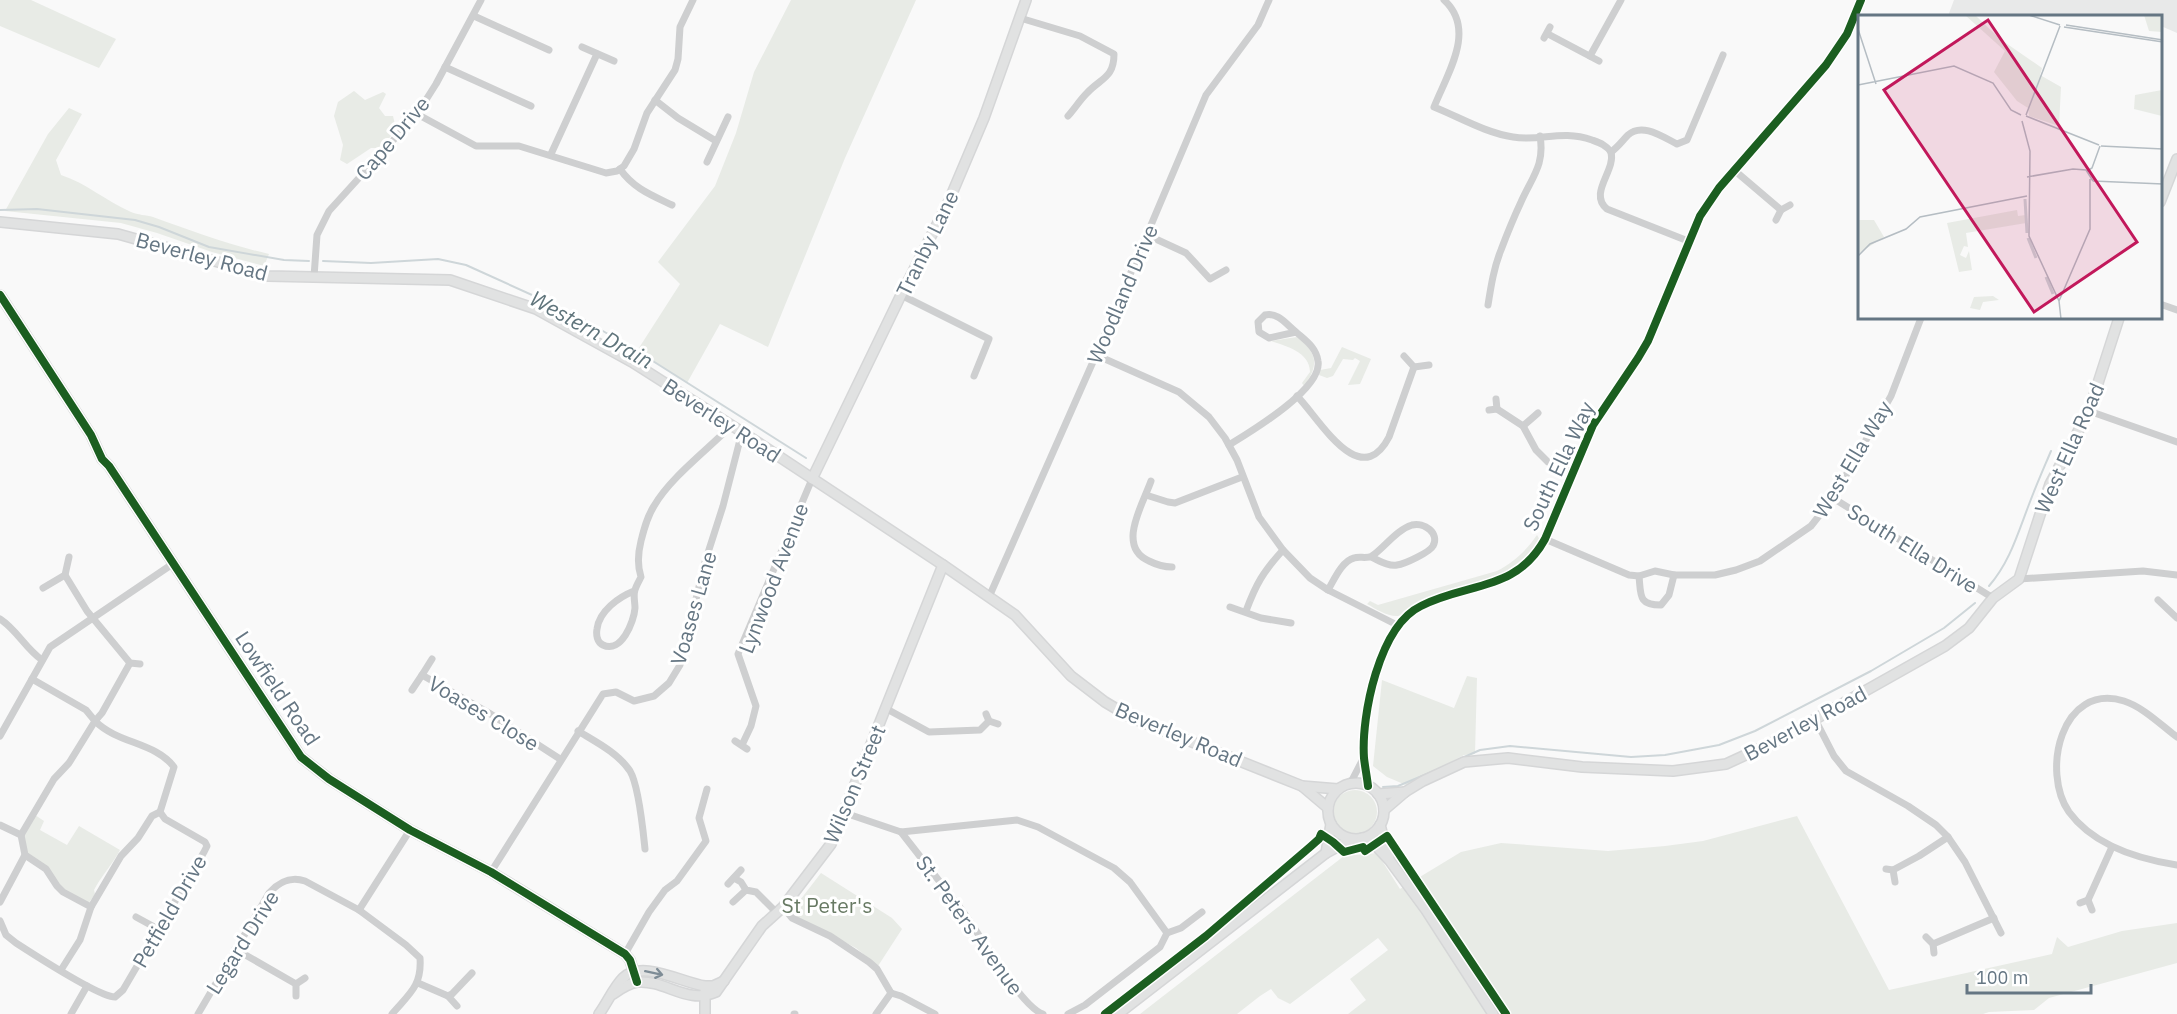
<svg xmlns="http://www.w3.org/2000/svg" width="2177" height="1014" viewBox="0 0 2177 1014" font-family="'IBM Plex Sans',sans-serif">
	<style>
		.built { fill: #e8e9e9 }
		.green { fill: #e8ebe6 }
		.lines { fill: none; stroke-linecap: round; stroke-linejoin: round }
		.stream { stroke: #ced6d9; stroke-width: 2 }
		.secondary-casing { stroke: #d5d6d7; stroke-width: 12 }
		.street { stroke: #cecfd0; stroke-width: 7 }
		.secondary { stroke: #e1e2e2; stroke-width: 9 }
		.cycleway-casing { stroke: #fff; stroke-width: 11 }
		.cycleway { stroke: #1b5e20; stroke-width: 8 }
		.oneway { stroke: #7e8c96 }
		.labels { text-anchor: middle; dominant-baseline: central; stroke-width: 6; stroke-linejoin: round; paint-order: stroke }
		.street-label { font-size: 21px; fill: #657683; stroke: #fff }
		.park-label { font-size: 21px; fill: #687a64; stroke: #fff }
		.water-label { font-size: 22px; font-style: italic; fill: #60757c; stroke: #fff }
		.inset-river { fill: none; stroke: #ced6d9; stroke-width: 3 }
		.inset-road { fill: none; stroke: #b5bdc3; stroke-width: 1.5 }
		.view { fill: #c2185b; fill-opacity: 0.15; stroke: #c2185b; stroke-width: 3 }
		.inset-edge { fill: none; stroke: #657683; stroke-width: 3 }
	</style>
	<rect width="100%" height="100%" fill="#f9f9f9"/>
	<polygon class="built" points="1954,0 2177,0 2177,33 2161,26 2160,16 1948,16"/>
	<g class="green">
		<polygon points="0,0 31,0 116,39 99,68 0,26"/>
		<polygon points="791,0 916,0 845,158 768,347 720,324 687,383 637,351 680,284 658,262 715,186 736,133 754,72"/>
		<path d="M354,91L365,100L383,92L386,94L379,108L385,116H393C398,134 391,136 379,148H371L347,164L340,160L343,145L334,116L338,102Z"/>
		<path d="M69,108L82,114L56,160L61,175C86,183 106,201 131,212C138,215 146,215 153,217C192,231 229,245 269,254L264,266L212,252L157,233L121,223L5,211L48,134Z"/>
		<path d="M1297,337C1318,353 1319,366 1304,386L1302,383L1310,372C1310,352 1286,346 1271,341Z"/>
		<polygon points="1342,347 1371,359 1360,384 1348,385 1360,361 1355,358 1353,360 1343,359 1333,376 1327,378 1319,375 1320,370 1331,368"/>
		<path d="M1537,535L1541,542C1511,587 1471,582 1426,600C1417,604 1408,615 1398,616C1388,617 1376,609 1367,604L1370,601L1378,605L1497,571C1514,562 1526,551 1537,535Z"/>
		<polygon points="1467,676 1477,678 1475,754 1464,755 1406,785 1387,777 1373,766 1382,680 1454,708"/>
		<circle cx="1355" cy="812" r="22"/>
		<path d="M35,815L44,821L40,830L67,845L79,826L120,850C112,865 102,875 94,890L95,894L88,904L65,891L26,854L23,835Z"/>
		<polygon points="1797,816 1889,990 2052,954 2057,937 2068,947 2122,931 2177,923 2177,963 2049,998 2034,1010 1989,1012 1983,1014 1348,1014 1366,1000 1350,979 1388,950 1378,938 1290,1004 1278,998 1271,989 1260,996 1237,1014 1140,1014 1344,856 1377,853 1400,889 1461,852 1501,843 1608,851 1665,846 1703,841"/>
		<polygon points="821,873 892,918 902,929 878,966 856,948 797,917 794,909 797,904"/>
	</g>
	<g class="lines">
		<g class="stream">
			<polyline points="0,210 37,209 135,220 159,227 209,247 284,260 309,261"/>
			<polyline points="323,261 371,263 438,259 466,265 574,314 637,351 806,458"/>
			<path d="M1989,586C2009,563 2017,536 2028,507C2035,488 2043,470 2051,451"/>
			<polyline points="1462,758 1480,750 1510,746 1631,757 1665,755 1719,745 1755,731 1871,671 1944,628 1975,603"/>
			<polyline points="1383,787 1398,786 1446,766"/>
		</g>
		<g class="secondary-casing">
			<g id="secondary">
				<polyline points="2160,202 2177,159"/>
				<polyline points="0,222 118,234 268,276 450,280 536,309 632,362 742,432 943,565 1015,615 1071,676 1105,702 1132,718 1302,786 1338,789"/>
				<polyline points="0,295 91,435 102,459 109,466 301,757 329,779 410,830 491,872 625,954 630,960 637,982"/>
				<polyline points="812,479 901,295 948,203 984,118 1026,0"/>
				<circle cx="1356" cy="811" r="28"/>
				<polyline points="1302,786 1328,808"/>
				<polyline points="1378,794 1405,792"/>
				<polyline points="1384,810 1405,792 1423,781 1464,762 1508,758 1582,767 1673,771 1726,764 1778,740 1945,646 1969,628 1993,598 2019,579 2050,484 2089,411 2119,318"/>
				<polyline points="1380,825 1389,857"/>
				<polyline points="1362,838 1374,844 1390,861 1426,910 1493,1014"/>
				<polyline points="1326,853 1331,824"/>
				<polyline points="705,991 705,1014"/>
				<path d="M613,994C620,989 629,983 638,982C666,980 687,1005 716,992L762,926L783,907L831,844L943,565"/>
				<path d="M599,1014C607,1003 614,987 623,978C642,959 682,983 705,986H713L724,981"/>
				<polyline points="1118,1014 1326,853 1352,839"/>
			</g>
		</g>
		<g class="street">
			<path d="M1444,0C1477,30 1447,74 1434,107C1459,117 1486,133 1513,137C1541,142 1561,129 1592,140C1600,143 1606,145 1611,152"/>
			<polyline points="474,16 549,50"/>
			<path d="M1020,18L1080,36L1114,54C1114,78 1101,78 1087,93C1080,100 1075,108 1068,116"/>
			<polyline points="1548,34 1599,61"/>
			<polyline points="1544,38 1550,27"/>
			<polyline points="582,47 614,61"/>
			<polyline points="1590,56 1621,0"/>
			<polyline points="445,67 531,106"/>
			<polyline points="655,100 678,118 716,141"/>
			<polyline points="417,114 476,146 519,146 606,173 617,171 624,166 634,149 647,113 675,70 678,59 680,27 693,0"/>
			<path d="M1611,152C1618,147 1622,141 1628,135C1642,122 1663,137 1677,144L1687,140L1723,55"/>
			<path d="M1611,152C1616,171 1588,193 1607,209L1688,241"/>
			<polyline points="551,154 597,54"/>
			<polyline points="707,162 728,117"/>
			<path d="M620,169C633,188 651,195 672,205"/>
			<polyline points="1734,170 1781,210"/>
			<polyline points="1776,220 1781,210 1790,205"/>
			<polyline points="1147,235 1186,253 1210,279 1226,270"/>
			<polyline points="314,277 317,235 329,211 417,114 436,84 481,0"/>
			<polyline points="901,295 989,339 974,376"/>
			<polyline points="2160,304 2177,310"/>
			<path d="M1488,305C1491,286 1494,267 1501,250C1507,234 1514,217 1521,202C1532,177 1545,165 1540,136"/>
			<polyline points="1096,355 1179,392 1209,417 1225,438 1237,460 1259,517 1283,550 1310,578 1328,590 1399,626"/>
			<polyline points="1404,356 1414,367 1429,365"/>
			<path d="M1297,396C1319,418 1360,493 1389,437L1414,367"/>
			<polyline points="1497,409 1523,426 1536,450 1548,462 1572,472"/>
			<polyline points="1489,410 1497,409 1496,399"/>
			<polyline points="2089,411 2177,442"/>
			<polyline points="1523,426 1538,413"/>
			<path d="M1229,445C1250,432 1323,389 1318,361C1316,347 1305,340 1296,332C1286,324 1278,312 1265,315L1258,322L1259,332L1269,338L1296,332"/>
			<path d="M1151,481C1143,504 1116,547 1149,561C1157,565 1163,567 1172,567"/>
			<polyline points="1146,495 1168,502 1175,503 1242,477"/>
			<polyline points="1833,498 1993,598"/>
			<polyline points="1545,539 1629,575 1639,576 1655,571 1674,575 1715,575 1736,570 1760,561 1811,526 1833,498 1891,396 1921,318"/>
			<polyline points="65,575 87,611 130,663 140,664"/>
			<path d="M1639,576C1641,595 1638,605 1661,605L1669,595L1674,575"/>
			<polyline points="2019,579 2143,571 2177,575"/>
			<polyline points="43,588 65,575 69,557"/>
			<path d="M1328,590C1334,580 1342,561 1354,558C1359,556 1367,559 1372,556C1385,547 1396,530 1412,525C1424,522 1440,533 1433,546C1430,552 1405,564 1397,565C1389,567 1378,560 1371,557"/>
			<path d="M634,591C619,597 599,611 597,629C596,635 597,642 603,645C621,654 634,622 635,608C635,602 633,595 635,590C636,586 639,581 641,577C637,565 638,553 641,541C644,529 647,517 654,506C670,478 707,450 731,426"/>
			<polyline points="989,597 1096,355 1206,95 1258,25 1269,0"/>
			<polyline points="2158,600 2177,618"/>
			<polyline points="1230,607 1261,618 1291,623"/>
			<path d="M1246,611C1256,584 1263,572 1283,550"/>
			<path d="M0,619C17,630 25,648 42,660"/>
			<polyline points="422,675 432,659"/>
			<polyline points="412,690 422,675 489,713 560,759"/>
			<polyline points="885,708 929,732 980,730 989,721"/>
			<polyline points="986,714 989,721 998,724"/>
			<polyline points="1815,719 1834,756 1846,771 1908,806 1936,825 1948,837 1965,862 2001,933"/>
			<path d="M578,731C596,742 618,753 630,771C639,786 643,830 645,849"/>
			<polyline points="0,736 50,647 174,563"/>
			<path d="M2177,737C2161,725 2143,707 2124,701C2061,682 2041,772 2069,812C2094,846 2138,859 2177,865"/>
			<polyline points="735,741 747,749"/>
			<polyline points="742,745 751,726 756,706 738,654 812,479"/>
			<polyline points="1350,784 1364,757"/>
			<path d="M1368,786C1367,777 1365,767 1364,758C1361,716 1379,626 1421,606C1468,582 1516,592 1545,539L1593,425L1638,358L1648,341L1700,216L1719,188L1826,65L1847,34L1861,0"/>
			<polyline points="845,813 901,832 1017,820 1038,827 1114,868 1130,882 1167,933 1181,928 1202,912"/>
			<polyline points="0,825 21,835"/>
			<path d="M901,832C921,858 941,883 961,909C978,931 1021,1007 1043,1014"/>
			<polyline points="21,835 54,779 69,763 95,721 86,710 32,679"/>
			<polyline points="21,835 25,855 46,869 57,886 63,892 91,907"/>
			<polyline points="1886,869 1893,870 1895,882"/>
			<polyline points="1893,870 1919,856 1948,837"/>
			<polyline points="491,872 603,694 616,692 634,701 654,696 669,683 680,665 705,562 723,506 742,432"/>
			<polyline points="734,878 741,882 746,890 756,892 777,913"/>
			<polyline points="728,884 741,870"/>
			<polyline points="2088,900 2112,847"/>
			<polyline points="0,902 25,855"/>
			<polyline points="733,902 746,890"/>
			<polyline points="2080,903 2088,900 2092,910"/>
			<polyline points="783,907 792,918 830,936 869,962 877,969 891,993"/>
			<polyline points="359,910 410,830"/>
			<polyline points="136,917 158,929"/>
			<path d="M0,921L6,935L16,943C33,954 100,997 115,997L123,990L204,852L207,846L205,842L165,819L160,812L174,767C155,742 118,744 95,721L102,713L130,663"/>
			<polyline points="1926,937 1933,944 1934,953"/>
			<polyline points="1933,944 1994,918"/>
			<polyline points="235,949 296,984"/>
			<polyline points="625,954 649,912 665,890 677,881 706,841 699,818 707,789"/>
			<polyline points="61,970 80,940 91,907 121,856 138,838 152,816 160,812"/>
			<polyline points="418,983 448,996 452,994 472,973"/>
			<polyline points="891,993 901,996 935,1014"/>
			<polyline points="296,996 296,984 305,978"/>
			<polyline points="448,996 457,1006"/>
			<polyline points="71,1014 87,986"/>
			<path d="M198,1014L269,893C279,882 290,876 305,881L359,910L406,945L420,958C422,986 409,994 392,1014"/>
			<polyline points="794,1014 795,1014"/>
			<polyline points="876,1014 891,993"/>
			<polyline points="1068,1014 1085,1005 1160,947 1167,933"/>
		</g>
		<use href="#secondary" class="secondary"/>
		<g class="cycleway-casing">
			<g id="cycleway">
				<polyline points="0,295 91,435 102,459 109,466 301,757 329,779 410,830 491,872 625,954 630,960 637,982"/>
				<path d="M1368,786C1367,777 1365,767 1364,758C1361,716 1379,626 1421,606C1468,582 1516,592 1545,539L1593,425L1638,358L1648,341L1700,216L1719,188L1826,65L1847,34L1861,0"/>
				<polyline points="1105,1014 1206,936 1310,847 1319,839 1321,834 1333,842 1344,852 1363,847 1365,851 1387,836 1506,1014"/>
			</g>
		</g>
		<use href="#cycleway" class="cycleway"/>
	</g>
	<defs><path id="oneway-shaft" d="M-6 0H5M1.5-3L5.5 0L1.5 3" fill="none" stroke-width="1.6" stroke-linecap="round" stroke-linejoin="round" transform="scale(1.5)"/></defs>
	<use class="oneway" href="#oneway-shaft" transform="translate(654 973) rotate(12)"/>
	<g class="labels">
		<g class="street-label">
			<text transform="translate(392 138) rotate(-50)">Cape Drive</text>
			<text transform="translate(927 243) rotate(-64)">Tranby Lane</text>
			<text transform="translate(202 256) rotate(15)">Beverley Road</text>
			<text transform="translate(1122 294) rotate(-67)">Woodland Drive</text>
			<text transform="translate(722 420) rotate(33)">Beverley Road</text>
			<text transform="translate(2069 448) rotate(-66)">West Ella Road</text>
			<text transform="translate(1852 459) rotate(-59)">West Ella Way</text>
			<text transform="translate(1558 466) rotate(-65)">South Ella Way</text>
			<text transform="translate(1913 548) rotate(32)">South Ella Drive</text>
			<text transform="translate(773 578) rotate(-69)">Lynwood Avenue</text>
			<text transform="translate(693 608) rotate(-74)">Voases Lane</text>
			<text transform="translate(278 688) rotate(56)">Lowfield Road</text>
			<text transform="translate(484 713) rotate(31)">Voases Close</text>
			<text transform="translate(1805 723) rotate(-28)">Beverley Road</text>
			<text transform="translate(1179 734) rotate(23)">Beverley Road</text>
			<text transform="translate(854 784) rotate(-67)">Wilson Street</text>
			<text transform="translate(169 911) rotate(-60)">Petfield Drive</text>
			<text transform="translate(970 925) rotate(54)">St. Peters Avenue</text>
			<text transform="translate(242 942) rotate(-58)">Legard Drive</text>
		</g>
		<g class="park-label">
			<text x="827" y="905">St Peter's</text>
		</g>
		<g class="water-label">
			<text transform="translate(592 329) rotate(29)">Western Drain</text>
		</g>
	</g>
	<g transform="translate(1858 15)">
		<rect width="304" height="304" fill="#f9f9f9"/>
		<path d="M107,0H117L142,24L184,53L182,60L203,72L201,111L171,101L170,93L159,86L136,57L147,36ZM286,0H304V17L291,16ZM304,75V101L276,94L277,80ZM159,195L160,201L168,200V208L108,218L110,232L106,231L102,240L108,243L111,236L114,255L101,257L89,208ZM0,205H16L26,222L0,239ZM135,281L141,285L125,287L122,295L112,293L116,282Z" fill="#e8ebe6"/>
		<path class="inset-river" d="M167,184L169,218M170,223L178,243M188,262L195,279"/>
		<path class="inset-road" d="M171,0L202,10M208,10L305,25M206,12L305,27M0,14L18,69M0,70L96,51L135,68L153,95L163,100M168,100L202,11M168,101L241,130M164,106L172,136L171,221L201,286L203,304M243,131L305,134M229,156L234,153L242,131M169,162L215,154L228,155L235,166M235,166L305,169M0,241L12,229L48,214L62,202L169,181M201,286L232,214V164"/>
		<path class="view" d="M130,5L279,227L176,297L26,75Z"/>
		<rect width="304" height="304" class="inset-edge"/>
	</g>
	<path d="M1967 984v9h124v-9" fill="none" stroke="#657683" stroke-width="3"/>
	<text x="1976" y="984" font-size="18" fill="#657683" stroke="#ffffff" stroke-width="4.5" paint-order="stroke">100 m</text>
</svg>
